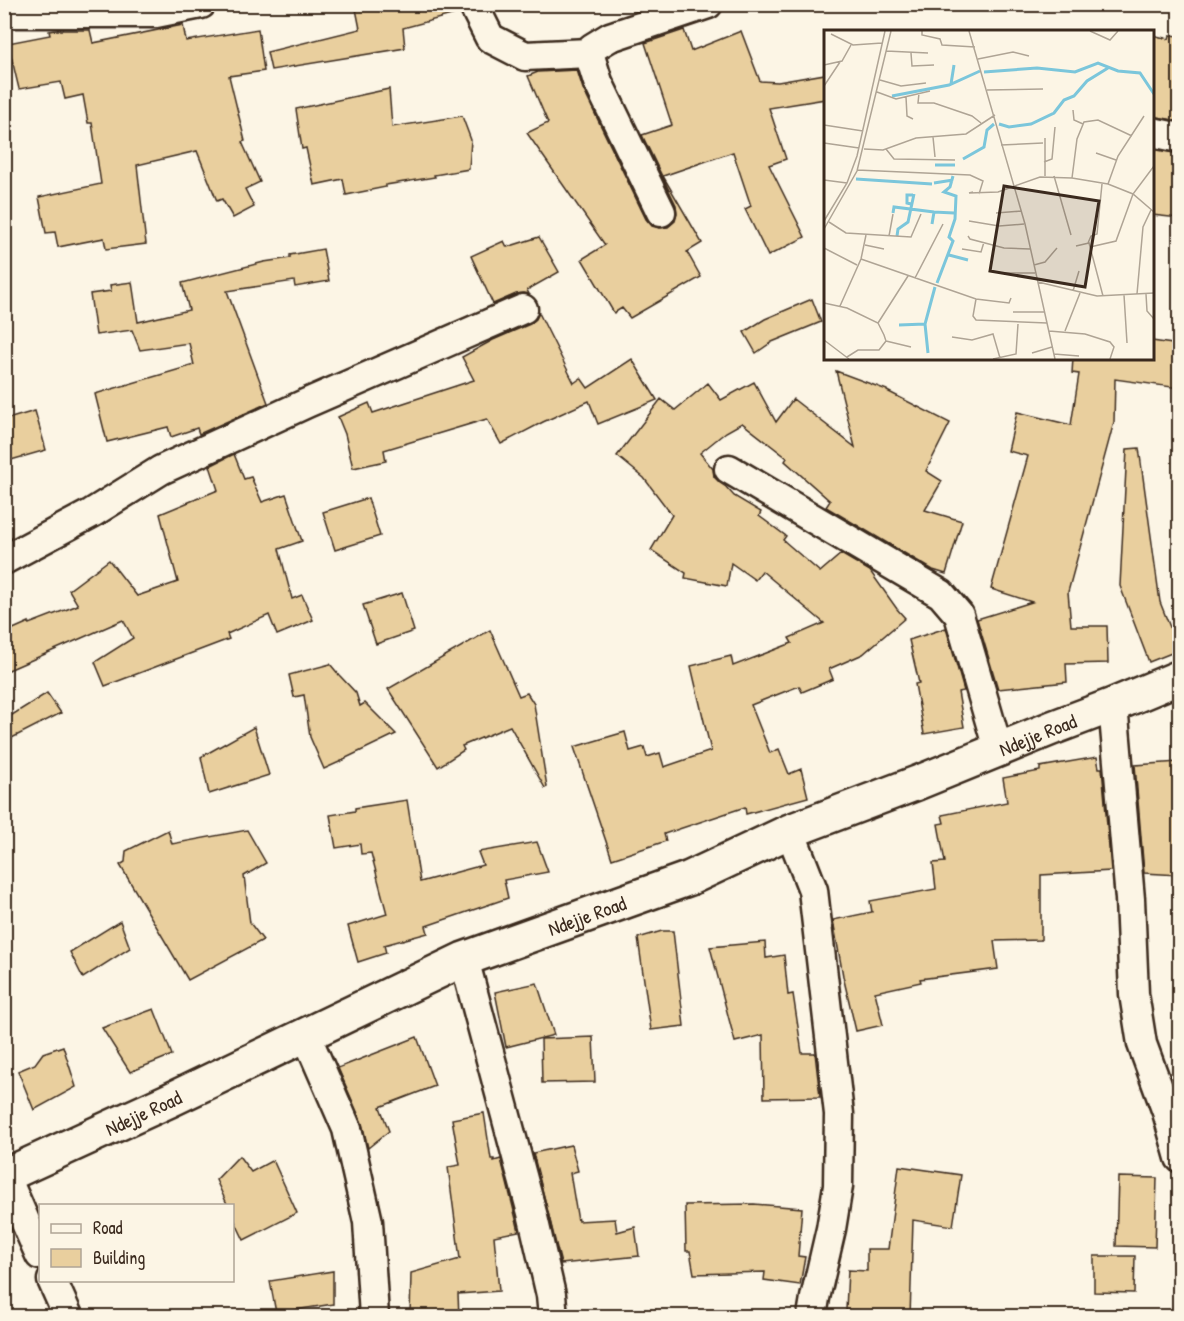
<svg xmlns="http://www.w3.org/2000/svg" width="1184" height="1321" viewBox="0 0 1184 1321" font-family="'Patrick Hand',sans-serif">
	<style>
		.building { fill: #e9cf9e; stroke: #3b2a1e; stroke-width: 1.5 }
		.lines { fill: none; stroke-linecap: round; stroke-linejoin: round }
		.street-casing { stroke: #3b2a1e; stroke-width: 33 }
		.secondary-casing { stroke: #3b2a1e; stroke-width: 38 }
		.street { stroke: #fcf5e5; stroke-width: 28 }
		.secondary { stroke: #fcf5e5; stroke-width: 33 }
		.labels { text-anchor: middle; dominant-baseline: central; stroke-width: 4.5; stroke-linejoin: round; paint-order: stroke }
		.street-label { font-size: 20px; fill: #3b2a1e; stroke: #fcf5e5 }
		.inset-river { fill: none; stroke: #7bc6db; stroke-width: 3 }
		.inset-road { fill: none; stroke: #afa495; stroke-width: 1.5 }
		.view { fill: #3b2a1e; fill-opacity: 0.15; stroke: #3b2a1e; stroke-width: 3 }
		.inset-edge { fill: none; stroke: #3b2a1e; stroke-width: 3 }
	</style>
	<rect width="100%" height="100%" fill="#fcf5e5"/>
	<filter id="ink" filterUnits="userSpaceOnUse"><feTurbulence type="fractalNoise" baseFrequency=".0167" numOctaves="2"/><feDisplacementMap in="SourceGraphic" scale="12" xChannelSelector="R" yChannelSelector="G"/><feConvolveMatrix kernelMatrix="1 2 1 2 8 2 1 2 1" color-interpolation-filters="sRGB"/></filter>
	<g filter="url(#ink)">
		<g class="building">
			<polygon points="355,4 457,4 459,13 403,28 405,48 271,70 267,52 360,29"/>
			<polygon points="183,25 186,41 258,29 264,71 229,76 245,141 242,142 260,182 245,189 254,207 233,218 222,199 217,201 197,151 137,165 146,244 106,249 104,238 58,247 55,232 46,233 39,197 101,184 92,123 88,123 83,95 65,99 61,82 19,89 8,43 50,35 49,31 56,30 90,30 93,43"/>
			<polygon points="684,30 691,51 741,31 760,81 778,82 825,74 825,99 769,108 786,159 769,165 805,237 768,256 745,209 751,206 733,152 663,176 702,243 687,252 701,277 630,318 622,308 614,313 582,259 605,245 527,133 548,123 528,76 538,72 577,70 583,89 646,219 652,226 659,228 668,227 675,221 677,214 676,205 642,135 672,125 645,43"/>
			<polygon points="1152,35 1169,39 1170,35 1179,36 1179,121 1152,116"/>
			<polygon points="389,89 392,127 462,116 471,140 469,169 434,175 435,177 386,185 386,187 346,195 343,179 314,185 306,148 302,149 296,109"/>
			<polygon points="1152,149 1179,154 1179,218 1152,215"/>
			<polygon points="539,237 559,272 527,290 529,294 524,293 516,294 493,304 471,256 504,241 507,247"/>
			<polygon points="323,249 329,281 295,287 294,281 227,291 268,403 199,434 197,428 171,437 168,427 107,442 95,394 194,365 189,343 140,350 132,330 96,335 90,294 111,291 110,285 132,282 138,322 189,310 182,283 264,262 290,258 290,255"/>
			<polygon points="812,299 821,322 772,342 756,353 744,332 765,319"/>
			<polygon points="539,313 574,383 581,378 588,388 632,359 657,400 598,424 589,401 543,422 501,444 487,419 384,450 386,461 353,468 345,434 338,417 369,403 373,413 474,380 462,357 493,340 530,324 536,319"/>
			<polygon points="1152,341 1179,345 1179,388 1115,379 1114,422 1068,592 1071,626 1107,626 1108,663 1066,664 1067,682 998,689 977,619 1032,602 991,589 1028,456 1008,451 1017,412 1071,425 1079,374 1072,373 1073,358 1152,358"/>
			<polygon points="836,371 887,390 887,391 950,423 926,471 942,481 925,510 962,521 946,574 933,570 826,507 830,501 785,461 787,458 742,423 726,432 700,453 713,469 714,477 720,483 726,487 734,496 761,512 759,516 786,536 783,540 820,572 841,554 870,571 897,609 905,618 863,654 829,669 833,679 802,692 799,686 751,705 770,753 779,749 789,774 801,769 808,797 746,814 745,807 664,834 666,841 612,859 574,747 625,732 630,751 644,747 647,757 660,753 664,767 711,751 691,666 731,656 733,666 792,643 789,638 824,623 762,571 755,580 731,563 727,586 685,578 686,573 651,550 672,515 644,478 617,456 661,399 675,410 708,383 721,400 754,382 776,422 793,399 855,447"/>
			<polygon points="35,411 46,450 4,462 4,420"/>
			<polygon points="1139,448 1160,602 1179,650 1149,662 1120,586 1127,449"/>
			<polygon points="234,454 244,479 251,477 262,502 286,494 302,541 279,549 292,599 302,595 313,620 277,635 269,615 227,634 229,639 105,686 95,662 133,638 123,620 4,672 4,633 29,622 29,624 78,605 69,590 109,560 137,596 178,582 160,514 218,490 210,466"/>
			<polygon points="368,498 380,536 335,550 323,512"/>
			<polygon points="402,593 414,631 376,644 363,605"/>
			<polygon points="946,628 964,691 958,692 964,727 924,734 915,684 919,683 909,640"/>
			<polygon points="490,630 519,696 527,693 534,704 547,787 545,788 510,726 462,746 464,750 438,767 388,689"/>
			<polygon points="330,664 340,676 356,693 360,706 365,703 396,734 346,758 346,759 324,769 310,737 304,695 294,697 289,675"/>
			<polygon points="47,693 61,713 4,742 4,720"/>
			<polygon points="254,727 269,775 209,794 201,757"/>
			<polygon points="1097,757 1099,768 1102,768 1111,871 1041,875 1041,940 994,941 998,969 920,979 921,982 875,992 883,1025 856,1031 843,976 833,920 872,912 870,901 936,889 933,863 945,862 938,824 944,823 942,815 1007,802 1003,778 1040,771 1040,767"/>
			<polygon points="1179,762 1179,875 1144,873 1135,765"/>
			<polygon points="407,800 420,882 483,865 478,852 537,842 548,872 504,880 508,898 426,926 428,933 384,945 386,953 358,962 348,926 387,914 371,853 361,854 360,844 336,848 330,815 355,811 355,808"/>
			<polygon points="168,830 172,844 247,830 266,863 244,876 250,923 263,940 188,980 120,865 125,862 126,851"/>
			<polygon points="120,921 130,948 83,978 70,952"/>
			<polygon points="662,931 673,931 684,1026 651,1030 638,938"/>
			<polygon points="765,942 766,958 784,955 788,995 793,994 802,1053 815,1053 820,1097 764,1098 763,1035 735,1042 710,947"/>
			<polygon points="537,983 554,1035 506,1047 495,992"/>
			<polygon points="154,1009 172,1055 130,1072 102,1028"/>
			<polygon points="417,1037 435,1086 380,1107 389,1131 368,1148 362,1123 338,1068"/>
			<polygon points="593,1037 595,1082 542,1083 541,1039"/>
			<polygon points="63,1046 76,1087 34,1110 18,1071 35,1064 43,1053"/>
			<polygon points="484,1113 491,1159 494,1159 494,1161 501,1159 519,1231 494,1236 499,1291 458,1294 459,1317 410,1317 411,1273 460,1259 448,1167 460,1165 452,1119"/>
			<polygon points="571,1145 578,1171 570,1173 578,1221 615,1219 617,1232 635,1227 639,1256 561,1264 533,1153"/>
			<polygon points="239,1156 251,1172 273,1160 297,1213 244,1240 232,1215 232,1206 228,1206 216,1180"/>
			<polygon points="899,1166 961,1175 953,1226 913,1220 910,1317 865,1317 865,1311 846,1310 848,1270 867,1271 867,1249 888,1249"/>
			<polygon points="1118,1177 1157,1178 1155,1247 1116,1246"/>
			<polygon points="754,1204 802,1208 798,1256 805,1257 800,1285 764,1280 765,1272 694,1274 690,1251 686,1251 685,1205"/>
			<polygon points="1094,1256 1135,1256 1134,1293 1094,1292"/>
			<polygon points="333,1271 333,1304 276,1313 270,1281"/>
		</g>
		<g class="lines">
			<g class="street-casing">
				<g id="street">
					<polyline points="473,4 490,38 525,56 589,53"/>
					<polyline points="4,13 156,13 201,4"/>
					<polyline points="1152,132 1180,138"/>
					<polyline points="661,212 598,82 589,53 592,48 610,37 708,4"/>
					<polyline points="729,469 941,594 959,615 998,749"/>
					<polyline points="4,560 92,513 161,470 307,403 523,309"/>
					<polyline points="1113,705 1130,899 1134,994 1142,1044 1167,1112 1180,1158"/>
					<polyline points="790,831 813,890 839,1114 838,1186 831,1229 815,1298 812,1316"/>
					<polyline points="464,959 532,1213 551,1295 553,1316"/>
					<polyline points="306,1035 347,1129 368,1222 374,1316"/>
					<polyline points="4,1173 40,1255"/>
					<polyline points="52,1280 68,1316"/>
				</g>
			</g>
			<g class="secondary-casing">
				<g id="secondary">
					<path id="s1" d="M4,1176L170,1100L464,959L690,878L790,831L917,783L1052,728L1113,705L1180,677"/>
				</g>
			</g>
			<use href="#street" class="street"/>
			<use href="#secondary" class="secondary"/>
		</g>
	</g>
	<g class="labels">
		<g class="street-label">
			<text stroke="none"><textPath href="#s1" startOffset="1125">Ndejje Road</textPath></text>
			<text stroke="none"><textPath href="#s1" startOffset="639">Ndejje Road</textPath></text>
			<text stroke="none"><textPath href="#s1" startOffset="153">Ndejje Road</textPath></text>
		</g>
	</g>
	<g transform="translate(824 30)">
		<rect width="330" height="330" fill="#fcf5e5"/>
		<path class="inset-river" d="M160,42L213,38L251,42L274,33L294,41L316,43L330,64M127,54L130,35M68,66L125,55L156,41M175,94L185,97L207,94L230,83L240,70L250,66L263,51L284,38M139,129L160,117L163,100L170,94M111,135H131M32,149L108,154M110,153L129,150M87,174L83,173V165H89M69,183L70,177L110,182M108,194L110,182L130,183M73,206L74,199L84,192L90,164M125,225L144,230M113,253L129,211L125,207L131,189L132,166L120,162L126,157L129,146M75,295L101,294M104,323L101,294L111,257"/>
		<path class="inset-road" d="M98,1V5L116,9L118,15L151,17M145,1L201,194L231,329M266,1L286,10L294,1M7,4L29,15L58,13M62,21L104,23M87,23L88,36L110,35M154,29L189,22L205,26M0,35L18,31L27,15M56,50L77,56L102,53M0,56L16,32M163,60L219,59M53,62L72,69L106,61M95,63L94,73H110L148,86L157,93M82,67L83,86L89,89M249,80L250,90L259,94M0,95L39,101M109,107L111,127M221,108V146M0,113L35,118M177,115L219,113M40,119L59,120L92,108L142,104L171,85M62,119L70,129L131,130M272,123L292,130M220,132L228,129L231,97M33,140L146,145L159,151L155,164M230,146L247,205M248,148L253,109L260,92L274,90L308,106M0,150L23,153M284,154L294,126L320,86M149,162L145,163L174,162L216,147L248,148L284,154L309,164L330,182M172,183L197,181M0,191L23,153L33,126L61,1M145,191L175,196L200,194M5,192L22,203L87,207L97,184M0,199L33,141L67,1M65,206L69,184M144,206L146,209L180,218L206,219M264,213L267,206L273,204L278,154M41,215L60,219M252,216L265,213L279,266M266,217L292,211L309,164L330,136M0,218L33,235M138,219L157,222L160,212M37,229L152,269L185,273L187,268M210,235L221,232L233,218M174,243H211M91,248L119,194M214,252L273,266L330,263M249,261L255,241M313,264L319,197L327,180M322,264L323,281L330,289M300,265L303,313M152,269L149,286L152,290L223,293M0,273L23,278L54,293L60,305L62,311L55,320H34L23,327M16,276L37,229L42,205M189,282H221M54,293L84,246M225,301L261,304L286,312L290,317L286,329M241,301L256,263M128,307L148,310L169,304L176,328M0,310L25,329M62,311L87,317M208,323L228,317M230,324L255,326M169,329L192,324L194,294"/>
		<path class="view" d="M180,156L275,171L261,257L166,241Z"/>
		<rect width="330" height="330" class="inset-edge"/>
	</g>
	<rect width="1184" height="1321" fill="none" stroke="#fcf5e5" stroke-width="24"/>
	<rect x="12" y="12" width="1160" height="1297" fill="none" stroke="#3b2a1e" stroke-width="2" filter="url(#ink)"/>
	<rect x="39" y="1204" width="195" height="78" fill="#fcf5e5" stroke="#afa495" stroke-width="1.5"/>
	<rect x="51" y="1224" width="30" height="9" fill="#fcf5e5" stroke="#afa495" stroke-width="1.5"/>
	<text x="93" y="1234" font-size="18" fill="#3b2a1e">Road</text>
	<rect x="51" y="1249" width="30" height="18" fill="#e9cf9e" stroke="#afa495" stroke-width="1.5"/>
	<text x="93" y="1264" font-size="18" fill="#3b2a1e">Building</text>
</svg>
